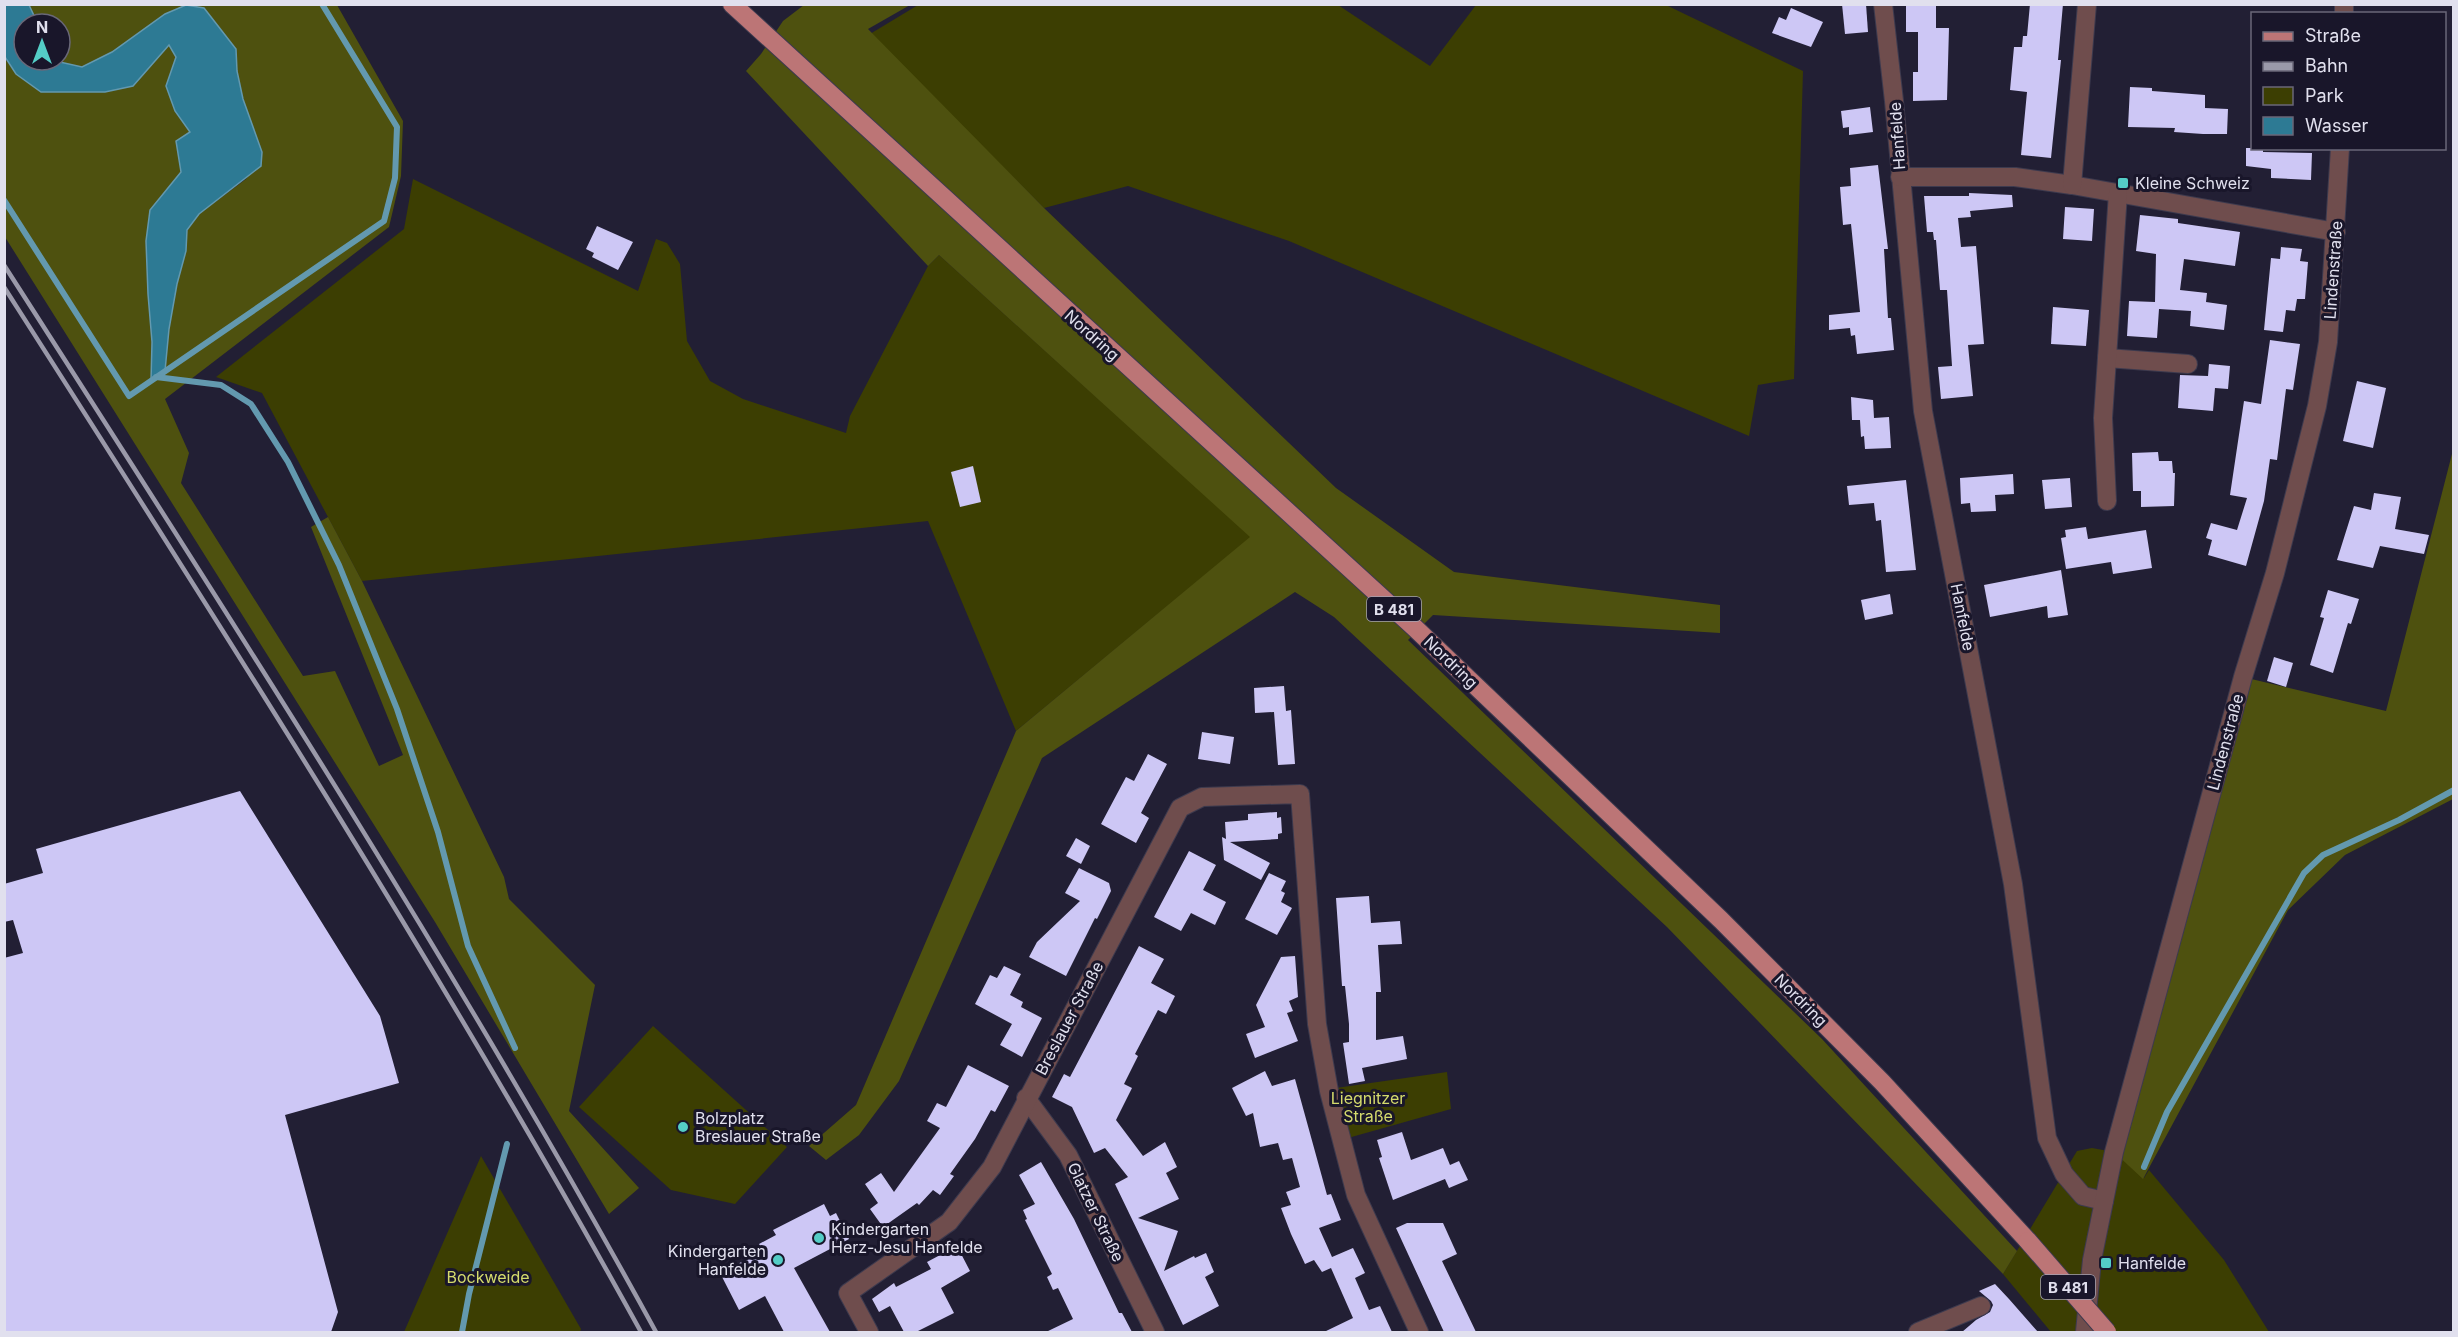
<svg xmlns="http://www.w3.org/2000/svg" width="2458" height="1337" viewBox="0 0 2458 1337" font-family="Inter,sans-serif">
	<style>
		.green { fill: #3c3e02 }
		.forest { fill: #4e510f }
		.water { fill: #2d7a94; stroke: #6399af; stroke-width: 1.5 }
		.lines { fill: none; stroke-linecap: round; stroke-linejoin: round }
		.stream { stroke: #6399af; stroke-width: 6 }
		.building { fill: #cdc7f5 }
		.minor-casing { stroke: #3d3a4e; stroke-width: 20 }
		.major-casing { stroke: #3d3a4e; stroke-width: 20 }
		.minor { stroke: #6f4d4d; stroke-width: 18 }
		.major { stroke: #bc7576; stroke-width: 18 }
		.rail { stroke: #9a99a9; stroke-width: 4.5 }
		.major-bridge-casing { stroke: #3d3a4e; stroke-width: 20; stroke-linecap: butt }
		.major-bridge { stroke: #bc7576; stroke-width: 18 }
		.poi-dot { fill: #54cdc6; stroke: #19162a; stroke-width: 2 }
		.labels { text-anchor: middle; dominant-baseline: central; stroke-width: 6; stroke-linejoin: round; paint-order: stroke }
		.shield { fill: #19162a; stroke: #a5a3b3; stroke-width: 1.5 }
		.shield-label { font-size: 15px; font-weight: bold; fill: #e1e0ee }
		.street-label { font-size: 16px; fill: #e1e0ee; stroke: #19162a }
		.poi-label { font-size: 16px; fill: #e1e0ee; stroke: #19162a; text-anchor: start }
		.park-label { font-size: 16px; fill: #d5db6c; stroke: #19162a }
	</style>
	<rect width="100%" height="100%" fill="#221f34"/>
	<g class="green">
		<polygon points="918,5 1338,5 1430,66 1476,5 1666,5 1803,71 1794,379 1758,385 1749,436 1289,241 1128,186 1044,208 870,34"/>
		<polygon points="413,179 638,291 656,239 667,243 680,264 687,341 710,381 743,399 846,433 850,416 928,266 939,255 1251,537 1016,731 928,521 362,581 262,393 216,377 404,229"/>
		<polygon points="653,1026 787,1147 735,1204 671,1190 579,1107"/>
		<polygon points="1447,1072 1451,1109 1348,1138 1336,1088"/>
		<polygon points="2092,1148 2114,1152 2144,1178 2149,1170 2224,1260 2269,1332 2051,1332 2003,1274 2077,1151"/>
		<polygon points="481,1156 581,1329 580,1332 404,1332"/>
	</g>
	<g class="forest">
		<polygon points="29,5 337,5 403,121 401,176 389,227 165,399 189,453 181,483 303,676 335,671 379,766 403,755 311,527 328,517 362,581 504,877 509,899 595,985 569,1111 639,1188 609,1214 435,922 5,237 4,57 16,74 105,92 133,86 169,45 176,57 166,86 175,111 190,132 176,141 181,172 150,210 146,241 148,294 152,342 151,380 165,371 169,329 177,284 186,251 187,231 199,214 246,179 262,152 243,99 237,71 236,49 225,36 165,14 112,52 82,67 51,60 60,60 60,24 37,24"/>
		<polygon points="804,5 910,5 868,29 1044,208 1336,488 1454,572 1720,605 1720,633 1433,615 1408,640 1822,1039 2017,1251 2003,1274 1667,927 1334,617 1295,592 1042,758 899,1081 859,1135 826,1160 809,1146 856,1105 1016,731 1250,537 939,255 928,266 746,71 761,54 783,21"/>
		<polygon points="2453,450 2453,799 2345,855 2288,910 2143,1179 2114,1152 2243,677 2386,711"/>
	</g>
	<polygon class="water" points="4,5 29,5 37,22 37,24 24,24 24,60 51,60 82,67 112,52 165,14 186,5 204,8 236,49 237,71 243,99 262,152 261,166 199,214 187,230 186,251 177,284 169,329 165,371 151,381 152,342 148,294 146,241 150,210 181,172 176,141 190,132 175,111 166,86 176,57 169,45 133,86 105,92 41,92 16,74 5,57"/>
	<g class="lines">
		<g class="stream">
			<polyline points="4,200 129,396 384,221 395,178 397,127 322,4"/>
			<polyline points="156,377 221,385 251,404 288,462 339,565 397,709 438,832 468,946 515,1048"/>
			<polyline points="2144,1167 2167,1112 2304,873 2323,855 2399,820 2454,790"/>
			<polyline points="462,1332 469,1294 507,1144"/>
		</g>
	</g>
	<g class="building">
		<polygon points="1842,4 1866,4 1868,32 1845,34"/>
		<polygon points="1906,4 1936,4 1936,28 1949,28 1947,100 1913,101 1913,72 1918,72 1918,32 1906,32"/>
		<polygon points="2030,4 2063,4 2058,60 2061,60 2051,158 2021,155 2027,92 2010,90 2014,47 2022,47 2023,36 2027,36"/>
		<polygon points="1791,8 1823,22 1811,47 1772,33 1779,17 1786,20"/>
		<polygon points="2130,87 2152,88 2152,91 2205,95 2205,108 2228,109 2227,134 2203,134 2174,132 2175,128 2128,127"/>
		<polygon points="1870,107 1873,132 1849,135 1849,127 1843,128 1841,111"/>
		<polygon points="2246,148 2263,148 2263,152 2312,153 2311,180 2271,178 2271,169 2246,166"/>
		<polygon points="1878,165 1888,249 1884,249 1888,318 1891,318 1894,350 1857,354 1855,335 1851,336 1850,328 1829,330 1829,315 1860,312 1851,224 1843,225 1840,187 1851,186 1850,168"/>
		<polygon points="1969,193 2012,195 2013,207 1970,211 1971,217 1958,218 1961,247 1976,246 1984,344 1968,345 1973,396 1941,399 1938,367 1952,366 1947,290 1940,290 1936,240 1934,240 1933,232 1927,232 1924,196 1969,196"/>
		<polygon points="2065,207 2094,209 2092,241 2063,239"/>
		<polygon points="2140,215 2178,219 2178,223 2240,232 2235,266 2184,259 2180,290 2207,293 2206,302 2227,305 2224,330 2190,326 2191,311 2159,309 2157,338 2127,336 2129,301 2155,302 2156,254 2136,251"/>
		<polygon points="597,226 633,242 618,270 592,257 594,253 586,249"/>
		<polygon points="2281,247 2302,249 2300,261 2308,262 2305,299 2297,299 2295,311 2286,310 2283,332 2264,330 2271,258 2280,259"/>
		<polygon points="2053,307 2089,310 2086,346 2051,344"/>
		<polygon points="2270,340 2300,344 2293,390 2286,389 2277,460 2270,459 2264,501 2246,566 2208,555 2212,540 2206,538 2211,523 2237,530 2247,498 2230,495 2244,401 2261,404"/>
		<polygon points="2209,364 2230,366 2228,389 2215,388 2213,411 2178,408 2180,375 2208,376"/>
		<polygon points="2357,381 2386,388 2373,448 2343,441"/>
		<polygon points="1851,397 1873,400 1874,418 1889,417 1891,448 1865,449 1864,436 1861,437 1860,420 1852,420"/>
		<polygon points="2158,452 2159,461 2172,461 2173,473 2175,473 2174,506 2141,507 2141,491 2133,491 2132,453"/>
		<polygon points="973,466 981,502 960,507 951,472"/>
		<polygon points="2013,474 2014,494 1995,495 1996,511 1971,512 1970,503 1961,504 1960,478"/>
		<polygon points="2070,478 2072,507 2045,509 2042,480"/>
		<polygon points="1906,480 1916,570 1886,572 1881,520 1876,521 1874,503 1849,505 1847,486"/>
		<polygon points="2374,493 2401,497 2395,529 2429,535 2424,554 2380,546 2373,568 2337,560 2354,506 2371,510"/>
		<polygon points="2086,527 2088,539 2146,530 2152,568 2113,574 2111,562 2066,569 2061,538 2066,537 2065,530"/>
		<polygon points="2061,570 2068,615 2048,618 2047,606 1990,617 1984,585"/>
		<polygon points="2328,590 2359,599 2351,624 2348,623 2333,673 2310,665 2324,618 2320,617"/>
		<polygon points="1890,594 1893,614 1865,620 1861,600"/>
		<polygon points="2274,657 2293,663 2286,687 2267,681"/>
		<polygon points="1284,686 1286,711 1291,710 1295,764 1278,765 1274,712 1255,713 1254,688"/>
		<polygon points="1202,732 1234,737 1230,764 1198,759"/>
		<polygon points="1148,754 1167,764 1141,813 1149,818 1136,843 1101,824 1126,777 1134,781"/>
		<polygon points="240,791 380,1016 399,1083 285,1115 338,1312 331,1332 4,1332 4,958 23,953 13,920 4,922 4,884 43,873 36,849"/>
		<polygon points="1277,812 1277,818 1281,817 1282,833 1278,834 1278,839 1230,842 1270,863 1261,880 1224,860 1222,837 1226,839 1225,822 1248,820 1248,814"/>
		<polygon points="1076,838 1090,846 1081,864 1066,856"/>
		<polygon points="1189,851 1216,865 1203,890 1226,902 1215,925 1191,913 1181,931 1154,917"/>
		<polygon points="1079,868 1109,883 1111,891 1097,919 1095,918 1066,976 1029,957 1037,942 1080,901 1065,893"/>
		<polygon points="1269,873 1286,881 1281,891 1285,893 1281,902 1292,908 1277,935 1245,919"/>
		<polygon points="1369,896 1371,923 1400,921 1402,944 1378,945 1381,992 1376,992 1376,1040 1403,1036 1407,1059 1362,1068 1365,1081 1349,1084 1343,1043 1349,1042 1349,1024 1345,986 1342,986 1336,898"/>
		<polygon points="1139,946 1164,959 1151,983 1175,996 1166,1014 1158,1010 1135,1054 1138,1056 1124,1084 1132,1088 1116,1120 1143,1156 1165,1142 1177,1167 1166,1173 1179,1199 1138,1218 1178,1231 1164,1271 1194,1256 1195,1258 1206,1253 1214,1272 1205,1277 1219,1306 1183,1325 1115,1184 1128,1177 1105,1148 1094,1153 1072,1107 1052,1097 1064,1074 1070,1077"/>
		<polygon points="1295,956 1298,997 1289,1001 1293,1011 1287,1013 1298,1041 1255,1058 1246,1034 1265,1027 1256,1005 1281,957"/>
		<polygon points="1004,966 1021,974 1010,995 1023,1002 1021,1007 1042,1018 1022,1057 1000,1045 1012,1024 975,1004 990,975 997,978"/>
		<polygon points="968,1065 1009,1086 995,1112 991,1110 975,1139 950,1174 954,1176 940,1195 933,1190 919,1205 917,1203 883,1227 870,1209 878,1203 865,1184 881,1173 894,1192 940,1128 927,1121 937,1103 946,1107"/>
		<polygon points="1265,1071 1272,1086 1295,1079 1327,1195 1331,1194 1341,1220 1319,1228 1332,1257 1353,1248 1365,1273 1355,1278 1369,1310 1380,1306 1392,1332 1324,1332 1353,1318 1331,1268 1322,1272 1314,1260 1305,1264 1291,1234 1281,1208 1291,1205 1286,1192 1300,1187 1292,1158 1283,1160 1278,1143 1260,1147 1253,1113 1246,1116 1232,1088"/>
		<polygon points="1402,1132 1411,1160 1443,1148 1450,1165 1459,1161 1468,1180 1449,1188 1445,1179 1393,1200 1379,1158 1382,1157 1377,1140"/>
		<polygon points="1041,1162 1074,1219 1119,1313 1122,1313 1132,1332 1046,1332 1073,1319 1058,1288 1053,1290 1047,1277 1052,1274 1025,1220 1027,1219 1023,1210 1035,1204 1019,1175"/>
		<polygon points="824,1204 830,1216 836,1213 849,1239 794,1268 830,1332 784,1332 765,1296 739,1310 720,1273 763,1251 759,1244 776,1235 773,1230"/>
		<polygon points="1407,1223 1443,1223 1457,1254 1442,1261 1476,1332 1444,1332 1396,1228"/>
		<polygon points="957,1246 970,1271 941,1288 954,1313 916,1332 904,1332 890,1306 879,1312 872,1299 894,1283 896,1287 931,1269 927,1262"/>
		<polygon points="1995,1284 2009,1299 2038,1332 1962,1332 1976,1320 1990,1312 1993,1305 1991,1301 1979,1291"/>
	</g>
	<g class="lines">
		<g class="minor-casing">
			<g id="minor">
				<polyline points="1883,4 1894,101 1923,411 2013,884 2047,1138 2064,1174 2083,1196 2104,1201"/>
				<polyline points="2344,4 2344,14"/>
				<polyline points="1900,177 2015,177 2072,185 2336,232"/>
				<polyline points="2072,185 2087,4"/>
				<polyline points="2107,358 2188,364"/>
				<polyline points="2107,501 2103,418 2118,193"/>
				<polyline points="1026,1098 1068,1155 1155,1332"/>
				<polyline points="869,1332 848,1293 949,1222 992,1167 1180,808 1202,797 1300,794 1317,1024 1329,1091 1356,1195 1419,1332"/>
				<polyline points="1918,1332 1981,1306"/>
				<polyline points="2085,1332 2092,1260 2114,1152 2243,677 2275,573 2317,406 2328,342 2340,148"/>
			</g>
		</g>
		<g class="major-casing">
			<polyline id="major" points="732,4 1415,628 1721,920 1882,1082 2028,1241"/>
		</g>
		<use href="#minor" class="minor"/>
		<use href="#major" class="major"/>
		<g class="rail">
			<path d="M4,265C229,616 456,966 656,1332"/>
			<path d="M4,287C224,631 444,974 641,1332"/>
		</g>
		<g class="major-bridge-casing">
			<polyline id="major-bridge" points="2028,1241 2107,1332"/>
		</g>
		<use href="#major-bridge" class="major-bridge"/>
	</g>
	<g class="poi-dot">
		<rect x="2117" y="177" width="12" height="12" rx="3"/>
		<circle cx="683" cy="1127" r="6"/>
		<circle cx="819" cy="1238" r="6"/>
		<circle cx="778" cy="1260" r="6"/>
		<rect x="2100" y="1257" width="12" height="12" rx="3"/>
	</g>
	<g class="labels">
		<g class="shield">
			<rect x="1367" y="597" width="54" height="24" rx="4.5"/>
			<rect x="2041" y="1275" width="54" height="24" rx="4.5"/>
		</g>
		<g class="shield-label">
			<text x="1394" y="609">B 481</text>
			<text x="2068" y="1287">B 481</text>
		</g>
		<g class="street-label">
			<text transform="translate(1897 136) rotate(-94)">Hanfelde</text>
			<text transform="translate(2333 270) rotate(-86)">Lindenstraße</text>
			<text transform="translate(1092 335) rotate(42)">Nordring</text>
			<text transform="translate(1963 617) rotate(79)">Hanfelde</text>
			<text transform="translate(1451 662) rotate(44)">Nordring</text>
			<text transform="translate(2225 742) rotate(-75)">Lindenstraße</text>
			<text transform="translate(1801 1000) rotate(45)">Nordring</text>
			<text transform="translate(1069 1018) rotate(-62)">Breslauer Straße</text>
			<text transform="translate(1096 1212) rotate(64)">Glatzer Straße</text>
		</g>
		<g class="poi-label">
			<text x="2135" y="183">Kleine Schweiz</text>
			<text x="695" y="1118">Bolzplatz<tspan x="695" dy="18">Breslauer Straße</tspan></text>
			<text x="831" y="1229">Kindergarten<tspan x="831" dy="18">Herz-Jesu Hanfelde</tspan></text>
			<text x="766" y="1251" text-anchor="end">Kindergarten<tspan x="766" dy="18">Hanfelde</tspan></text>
			<text x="2118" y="1263">Hanfelde</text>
		</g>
		<g class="park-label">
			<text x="1368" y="1098">Liegnitzer<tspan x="1368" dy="18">Straße</tspan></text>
			<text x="488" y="1277">Bockweide</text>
		</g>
	</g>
	<rect width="2458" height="1337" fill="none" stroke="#e1e0ee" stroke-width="12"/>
	<rect x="2251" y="12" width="195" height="138" fill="#19162a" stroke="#696778" stroke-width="1.5"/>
	<rect x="2263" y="32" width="30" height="9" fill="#bc7576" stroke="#696778" stroke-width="1.5"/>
	<text x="2305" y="42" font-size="18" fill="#e1e0ee">Straße</text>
	<rect x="2263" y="62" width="30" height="9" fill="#9a99a9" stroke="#696778" stroke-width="1.5"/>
	<text x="2305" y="72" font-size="18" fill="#e1e0ee">Bahn</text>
	<rect x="2263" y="87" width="30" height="18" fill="#3c3e02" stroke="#696778" stroke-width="1.5"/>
	<text x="2305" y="102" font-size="18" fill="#e1e0ee">Park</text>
	<rect x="2263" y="117" width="30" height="18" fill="#2d7a94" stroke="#696778" stroke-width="1.5"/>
	<text x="2305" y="132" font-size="18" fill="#e1e0ee">Wasser</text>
	<g transform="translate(42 42)"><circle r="28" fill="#19162a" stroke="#696778" stroke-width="1.5"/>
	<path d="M0-4.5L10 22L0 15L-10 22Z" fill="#54cdc6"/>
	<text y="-9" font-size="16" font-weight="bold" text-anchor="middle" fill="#e1e0ee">N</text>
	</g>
</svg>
